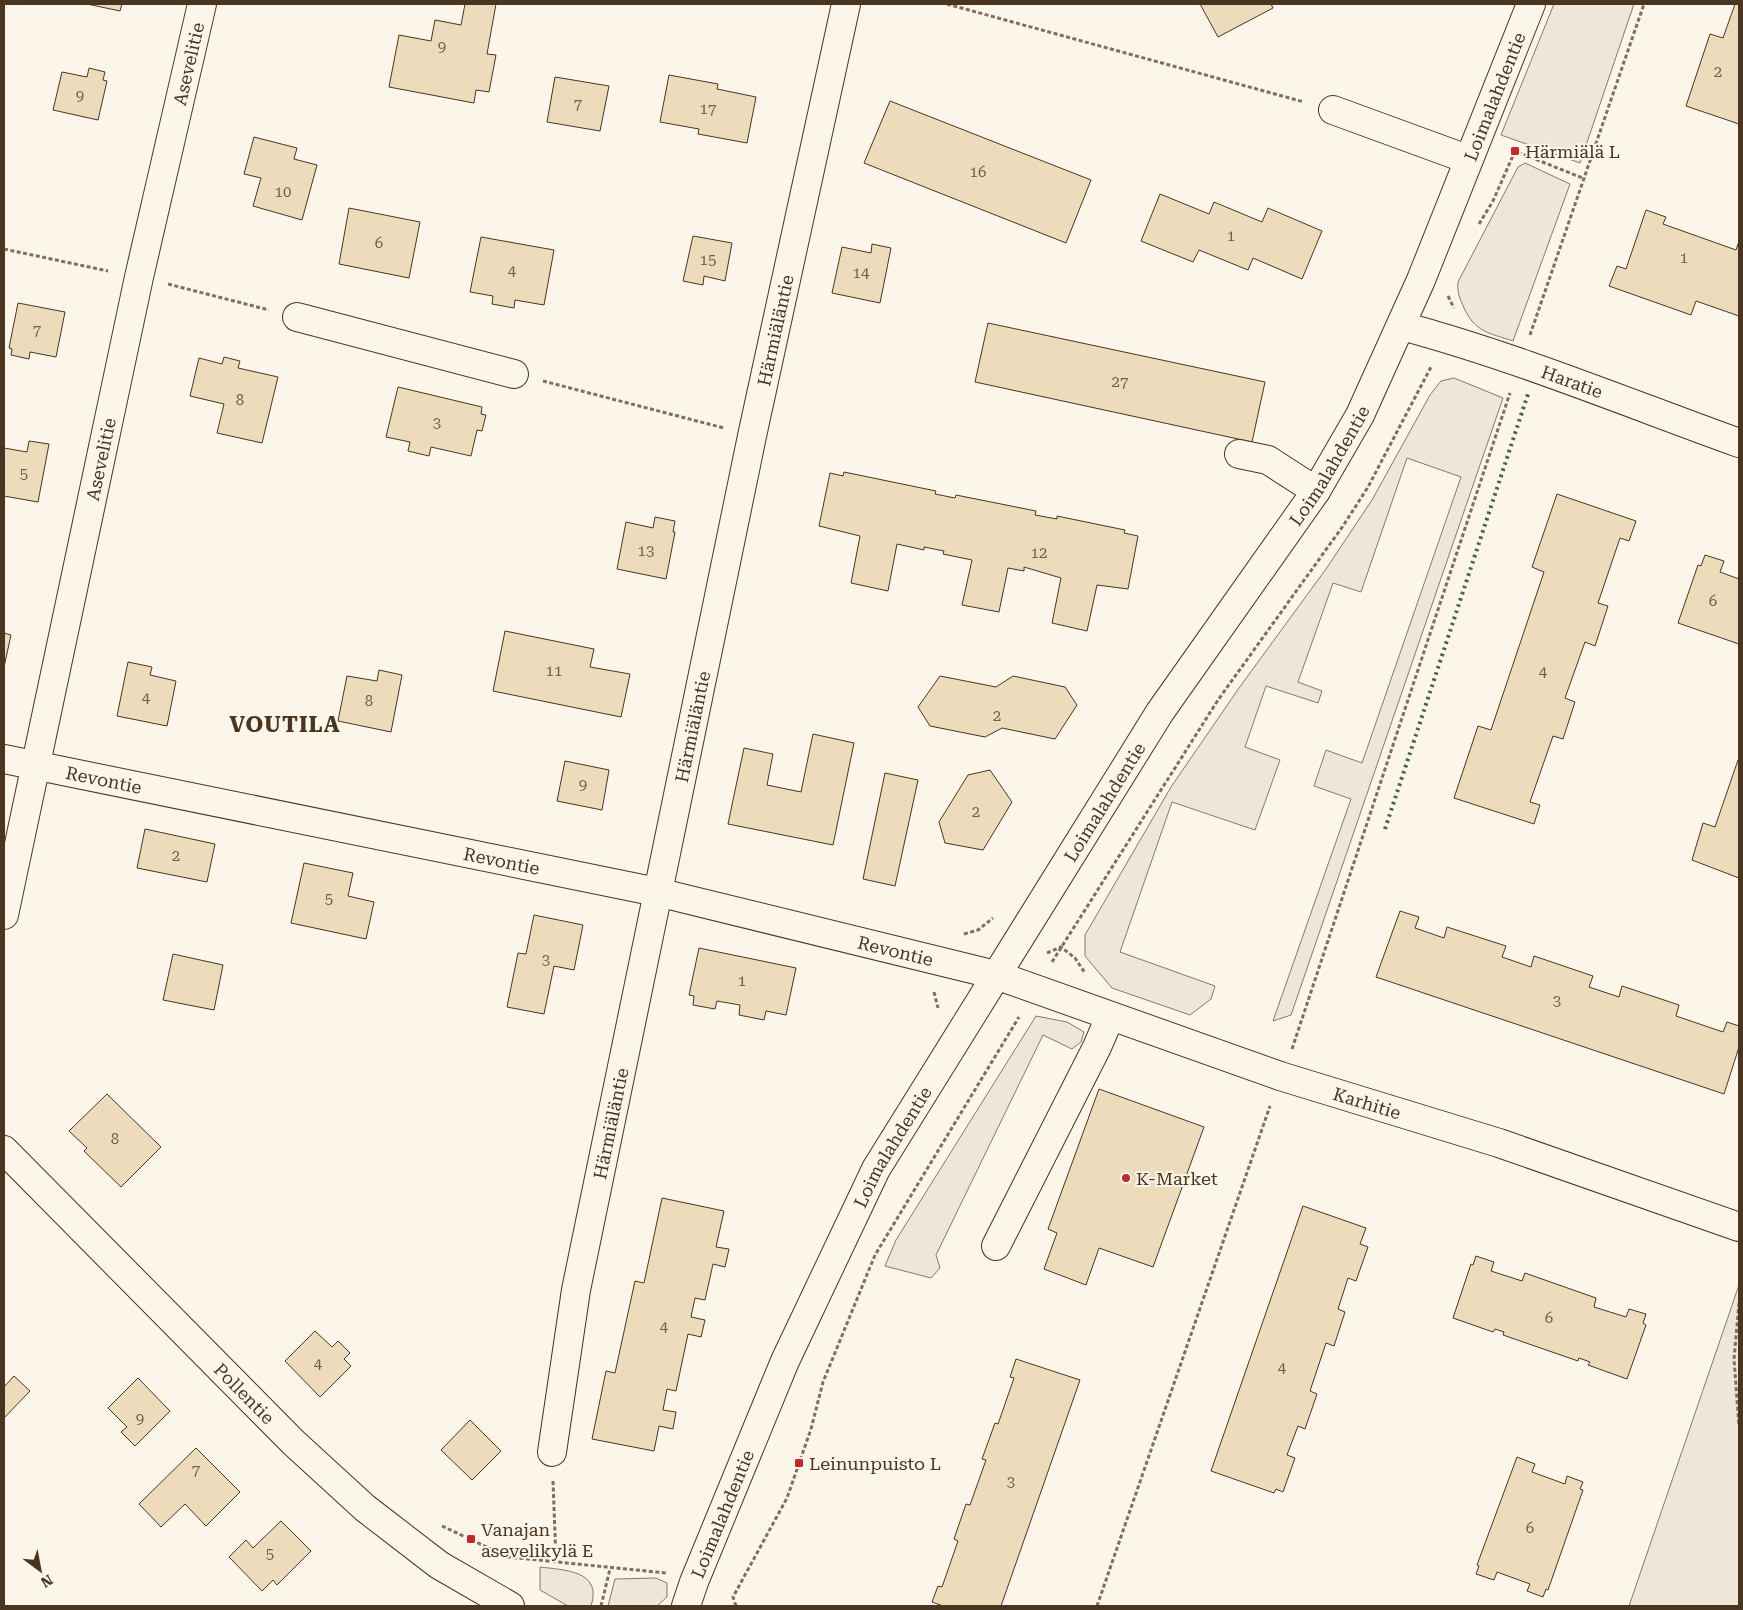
<svg xmlns="http://www.w3.org/2000/svg" width="1743" height="1610" viewBox="0 0 1743 1610" font-family="'Roboto Serif',serif">
	<style>
		.green { fill: #ede6d9; stroke: #887966 }
		.building { fill: #ecdcbc; stroke: #4a3520 }
		.lines { fill: none; stroke-linecap: round; stroke-linejoin: round }
		.minor-casing { stroke: #4a3520; stroke-width: 30 }
		.path { stroke: #7f6f5c; stroke-width: 3; stroke-dasharray: 4 2.5; stroke-linecap: butt }
		.minor { stroke: #fbf6e9; stroke-width: 28 }
		.hedge { stroke: #436837; stroke-width: 4; stroke-dasharray: 2.5 4; stroke-linecap: butt }
		.poi-dot { fill: #c62828; stroke: #fbf6e9; stroke-width: 2 }
		.labels { text-anchor: middle; dominant-baseline: central; stroke-width: 4; stroke-linejoin: round; paint-order: stroke }
		.number-label { font-size: 15px; fill: #725f47 }
		.street-label { font-size: 18px; fill: #4a3520; stroke: #fbf6e9 }
		.poi-label { font-size: 18px; fill: #4a3520; stroke: #fbf6e9; text-anchor: start }
		.district-label { font-size: 22px; font-weight: bold; letter-spacing: 1px; fill: #4a3520; stroke: #fbf6e9 }
	</style>
	<rect width="100%" height="100%" fill="#fbf6e9"/>
	<g class="green">
		<polygon points="1554,4 1634,4 1580,163 1501,135"/>
		<path d="M1525,163L1570,184L1513,341C1489,333 1475,332 1464,308C1460,298 1457,294 1458,282L1518,167Z"/>
		<polygon points="1454,378 1503,398 1291,1015 1273,1021 1351,799 1314,786 1326,750 1362,763 1461,477 1407,458 1361,592 1333,583 1298,682 1322,691 1318,703 1266,686 1245,747 1280,760 1255,830 1172,802 1120,952 1215,986 1211,999 1190,1015 1112,988 1085,956 1085,935 1171,787 1239,688 1326,569 1372,500 1430,395 1441,381"/>
		<polygon points="1036,1016 1067,1022 1084,1032 1081,1042 1072,1049 1043,1035 936,1255 940,1268 931,1278 885,1266 896,1240"/>
		<polygon points="1739,1285 1739,1606 1629,1606"/>
		<path d="M540,1567C563,1570 603,1570 591,1606H568L540,1590Z"/>
		<polygon points="656,1578 667,1583 667,1597 657,1606 608,1606 615,1579"/>
	</g>
	<g class="building">
		<polygon points="87,4 122,4 120,11"/>
		<polygon points="465,4 496,4 487,54 496,55 489,92 476,90 474,103 389,87 399,35 431,41 435,20 461,25"/>
		<polygon points="1200,4 1271,4 1273,8 1218,37"/>
		<polygon points="1735,4 1739,4 1739,124 1686,106 1710,34 1723,38"/>
		<polygon points="89,68 105,72 103,80 107,81 98,120 53,110 62,72 87,77"/>
		<polygon points="669,75 718,84 717,89 756,97 747,143 698,134 699,129 660,122"/>
		<polygon points="555,77 609,86 600,131 547,122"/>
		<polygon points="890,101 1091,180 1066,243 864,163"/>
		<polygon points="254,137 297,148 294,159 317,165 302,220 253,206 261,178 244,174"/>
		<polygon points="1160,194 1209,214 1214,202 1262,222 1268,208 1322,231 1302,279 1253,258 1248,270 1199,250 1193,262 1141,241"/>
		<polygon points="349,208 420,222 409,278 339,264"/>
		<polygon points="1646,210 1666,217 1663,224 1736,250 1739,241 1739,316 1696,301 1691,315 1609,286 1617,266 1626,269"/>
		<polygon points="693,236 732,243 725,281 704,276 703,285 683,281"/>
		<polygon points="481,237 554,250 544,305 515,300 514,308 492,304 493,296 470,292"/>
		<polygon points="872,244 891,248 880,303 832,293 842,247 871,253"/>
		<polygon points="18,303 65,312 56,357 30,352 29,359 11,355 12,349 9,348"/>
		<polygon points="988,323 1265,382 1252,442 975,382"/>
		<polygon points="224,357 240,361 238,368 278,377 262,443 217,433 224,404 190,396 199,358 222,364"/>
		<polygon points="398,387 482,407 481,414 486,415 482,431 477,430 471,456 431,447 429,456 408,451 410,442 386,437"/>
		<polygon points="29,441 49,444 38,502 4,496 4,448 27,452"/>
		<polygon points="844,472 936,491 935,494 955,498 956,495 1036,511 1035,515 1057,519 1057,516 1125,530 1124,533 1138,536 1128,589 1097,585 1087,631 1052,623 1061,578 1024,567 1024,571 1008,568 999,612 962,605 972,560 943,554 944,551 924,547 924,550 897,544 888,591 851,583 860,536 819,526 830,473 843,476"/>
		<polygon points="1557,494 1636,521 1629,541 1620,538 1598,603 1608,606 1595,646 1585,642 1565,698 1575,702 1563,739 1553,736 1530,802 1540,805 1534,824 1454,798 1478,726 1491,730 1544,572 1532,567"/>
		<polygon points="655,517 675,521 673,532 675,532 666,579 617,569 626,522 653,528"/>
		<polygon points="1705,555 1724,561 1720,572 1739,579 1739,644 1678,623 1698,565 1701,566"/>
		<polygon points="505,631 594,649 590,667 630,674 621,717 493,691"/>
		<polygon points="4,633 11,635 4,667"/>
		<polygon points="128,662 152,667 150,675 176,681 167,726 117,716"/>
		<polygon points="379,670 402,675 391,732 338,721 347,676 377,681"/>
		<polygon points="940,676 996,687 1013,676 1065,687 1077,705 1055,739 1002,728 985,737 930,726 918,707"/>
		<polygon points="813,734 854,743 833,845 728,824 744,748 773,754 767,785 801,792"/>
		<polygon points="1738,760 1739,759 1739,878 1692,860 1703,823 1715,827"/>
		<polygon points="565,761 609,770 602,810 557,801"/>
		<polygon points="990,770 1012,802 983,850 945,843 939,822 968,775"/>
		<polygon points="885,773 918,780 895,886 863,879"/>
		<polygon points="145,829 215,844 207,882 137,868"/>
		<polygon points="304,863 353,873 348,896 374,902 366,939 291,923"/>
		<polygon points="1400,911 1419,917 1415,928 1444,938 1447,927 1506,946 1502,957 1531,967 1534,956 1593,976 1589,987 1619,997 1622,986 1679,1005 1676,1016 1723,1032 1727,1022 1739,1026 1739,1047 1724,1094 1376,977"/>
		<polygon points="534,915 583,925 574,970 554,966 544,1014 507,1007 518,953 526,954"/>
		<polygon points="699,948 796,968 786,1015 766,1011 764,1020 739,1015 740,1005 717,1001 715,1009 693,1005 694,996 689,995"/>
		<polygon points="173,954 223,965 214,1010 163,1000"/>
		<polygon points="1099,1089 1204,1127 1153,1267 1099,1248 1086,1285 1044,1269 1057,1233 1048,1229"/>
		<polygon points="107,1094 161,1147 121,1187 84,1151 87,1148 69,1131"/>
		<polygon points="662,1198 724,1211 716,1247 729,1249 725,1267 713,1264 705,1300 695,1298 691,1317 705,1320 701,1337 688,1334 676,1391 667,1389 663,1410 676,1412 673,1429 659,1426 654,1451 592,1439 606,1371 615,1373 635,1281 644,1283"/>
		<polygon points="1303,1206 1366,1228 1360,1244 1368,1247 1356,1281 1348,1278 1338,1309 1345,1312 1334,1346 1326,1343 1310,1391 1317,1394 1305,1429 1298,1426 1287,1455 1295,1458 1283,1492 1276,1489 1274,1493 1211,1471"/>
		<polygon points="1476,1256 1494,1262 1491,1271 1522,1281 1525,1273 1596,1298 1594,1307 1626,1317 1629,1309 1646,1314 1643,1323 1646,1325 1627,1379 1588,1365 1590,1362 1579,1358 1578,1361 1503,1335 1504,1332 1495,1329 1493,1332 1453,1318 1471,1264 1473,1265"/>
		<polygon points="315,1331 332,1347 338,1341 350,1353 344,1359 351,1366 320,1397 285,1361"/>
		<polygon points="1016,1359 1080,1380 1001,1606 943,1606 932,1602 938,1586 942,1587 958,1541 954,1539 966,1504 970,1505 986,1460 982,1459 995,1423 998,1424 1014,1378 1010,1377"/>
		<polygon points="14,1376 30,1391 4,1418 4,1387"/>
		<polygon points="138,1378 170,1411 135,1446 121,1432 127,1427 108,1408"/>
		<polygon points="470,1420 501,1451 472,1480 441,1450"/>
		<polygon points="196,1448 240,1492 206,1526 185,1504 161,1527 139,1504"/>
		<polygon points="1517,1457 1535,1464 1532,1472 1565,1484 1567,1476 1583,1482 1580,1489 1583,1490 1548,1590 1546,1589 1543,1597 1527,1591 1530,1584 1497,1572 1494,1580 1476,1574 1479,1566 1477,1565"/>
		<polygon points="281,1521 311,1551 277,1585 273,1580 262,1591 229,1557 246,1540 253,1548"/>
	</g>
	<g class="lines">
		<g class="minor-casing">
			<g id="minor">
				<polyline points="1333,110 1467,159"/>
				<polyline points="297,317 514,374"/>
				<path id="s1" d="M1402,326C1517,357 1628,403 1739,443"/>
				<polyline points="1239,454 1268,460 1316,491"/>
				<path id="s2" d="M4,759L657,892L996,975L1280,1076L1499,1143L1739,1227"/>
				<path id="s3" d="M4,915L139,277L202,4"/>
				<path id="s4" d="M4,1150L294,1443L365,1508L439,1565L510,1606"/>
				<polyline points="996,1246 1097,1047 1110,1017"/>
				<path id="s5" d="M552,1452L576,1290L752,436L846,4"/>
				<path id="s6" d="M686,1606L694,1582L785,1361L876,1169L1160,712L1316,491L1360,415L1421,280L1531,4"/>
			</g>
		</g>
		<g class="path">
			<polyline points="947,4 1304,102"/>
			<polyline points="1479,224 1493,201 1515,151 1585,179"/>
			<polyline points="4,249 108,271"/>
			<polyline points="168,284 269,310"/>
			<polyline points="1448,296 1454,308"/>
			<polyline points="1530,335 1644,4"/>
			<polyline points="543,381 724,428"/>
			<polyline points="964,934 978,930 993,918"/>
			<polyline points="1047,953 1061,947 1075,958 1085,973"/>
			<polyline points="1052,962 1218,700 1343,526 1368,487 1431,367"/>
			<polyline points="934,992 938,1008"/>
			<polyline points="1292,1049 1510,393"/>
			<polyline points="1739,1303 1734,1359 1739,1426"/>
			<polyline points="553,1481 556,1560"/>
			<polyline points="442,1526 508,1557 666,1573"/>
			<polyline points="601,1606 610,1569"/>
			<polyline points="736,1606 733,1597 787,1498 811,1429 823,1382 875,1255 1019,1017"/>
			<polyline points="1097,1606 1270,1106"/>
		</g>
		<use href="#minor" class="minor"/>
		<polyline class="hedge" points="1385,829 1528,394"/>
	</g>
	<g class="poi-dot">
		<rect x="1510" y="146" width="10" height="10" rx="2.5"/>
		<circle cx="1126" cy="1178" r="5"/>
		<rect x="794" y="1458" width="10" height="10" rx="2.5"/>
		<rect x="466" y="1534" width="10" height="10" rx="2.5"/>
	</g>
	<g class="labels">
		<g class="number-label">
			<text x="442" y="47">9</text>
			<text x="1718" y="72">2</text>
			<text x="80" y="96">9</text>
			<text x="578" y="104">7</text>
			<text x="708" y="109">17</text>
			<text x="978" y="172">16</text>
			<text x="283" y="192">10</text>
			<text x="1231" y="236">1</text>
			<text x="379" y="243">6</text>
			<text x="1684" y="258">1</text>
			<text x="708" y="260">15</text>
			<text x="512" y="271">4</text>
			<text x="861" y="273">14</text>
			<text x="37" y="330">7</text>
			<text x="1120" y="382">27</text>
			<text x="240" y="400">8</text>
			<text x="437" y="423">3</text>
			<text x="24" y="474">5</text>
			<text x="646" y="551">13</text>
			<text x="1039" y="553">12</text>
			<text x="1713" y="601">6</text>
			<text x="554" y="671">11</text>
			<text x="1543" y="672">4</text>
			<text x="146" y="698">4</text>
			<text x="369" y="701">8</text>
			<text x="997" y="716">2</text>
			<text x="583" y="785">9</text>
			<text x="976" y="812">2</text>
			<text x="176" y="856">2</text>
			<text x="329" y="899">5</text>
			<text x="546" y="960">3</text>
			<text x="742" y="981">1</text>
			<text x="1557" y="1001">3</text>
			<text x="115" y="1139">8</text>
			<text x="1549" y="1318">6</text>
			<text x="664" y="1327">4</text>
			<text x="318" y="1364">4</text>
			<text x="1282" y="1368">4</text>
			<text x="140" y="1419">9</text>
			<text x="196" y="1470">7</text>
			<text x="1011" y="1482">3</text>
			<text x="1530" y="1528">6</text>
			<text x="270" y="1554">5</text>
		</g>
		<g class="street-label">
			<text stroke="none"><textPath href="#s3" startOffset="871">Asevelitie</textPath></text>
			<text stroke="none"><textPath href="#s6" startOffset="1719">Loimalahdentie</textPath></text>
			<text stroke="none"><textPath href="#s5" startOffset="1144">Härmiäläntie</textPath></text>
			<text stroke="none"><textPath href="#s1" startOffset="179">Haratie</textPath></text>
			<text stroke="none"><textPath href="#s3" startOffset="466">Asevelitie</textPath></text>
			<text stroke="none"><textPath href="#s6" startOffset="1314">Loimalahdentie</textPath></text>
			<text stroke="none"><textPath href="#s5" startOffset="739">Härmiäläntie</textPath></text>
			<text stroke="none"><textPath href="#s2" startOffset="102">Revontie</textPath></text>
			<text stroke="none"><textPath href="#s6" startOffset="909">Loimalahdentie</textPath></text>
			<text stroke="none"><textPath href="#s2" startOffset="508">Revontie</textPath></text>
			<text stroke="none"><textPath href="#s2" startOffset="912">Revontie</textPath></text>
			<text stroke="none"><textPath href="#s2" startOffset="1408">Karhitie</textPath></text>
			<text stroke="none"><textPath href="#s5" startOffset="334">Härmiäläntie</textPath></text>
			<text stroke="none"><textPath href="#s6" startOffset="504">Loimalahdentie</textPath></text>
			<text stroke="none"><textPath href="#s4" startOffset="342">Pollentie</textPath></text>
			<text stroke="none"><textPath href="#s6" startOffset="99">Loimalahdentie</textPath></text>
		</g>
		<g class="poi-label">
			<text x="1525" y="151">Härmiälä L</text>
			<text x="1136" y="1178">K-Market</text>
			<text x="809" y="1463">Leinunpuisto L</text>
			<text x="481" y="1529">Vanajan<tspan x="481" dy="21">asevelikylä E</tspan></text>
		</g>
		<g class="district-label">
			<text x="285" y="724">VOUTILA</text>
		</g>
	</g>
	<rect width="1743" height="1610" fill="none" stroke="#4a3520" stroke-width="10"/>
	<g transform="translate(40 1570) rotate(148)" stroke="#fbf6e9" stroke-width="4" paint-order="stroke">
	<path d="M0-4L9 19L0 12L-9 19Z" fill="#4a3520"/>
	<text y="-8" font-size="14" font-weight="bold" text-anchor="middle" fill="#4a3520">N</text>
	</g>
</svg>
